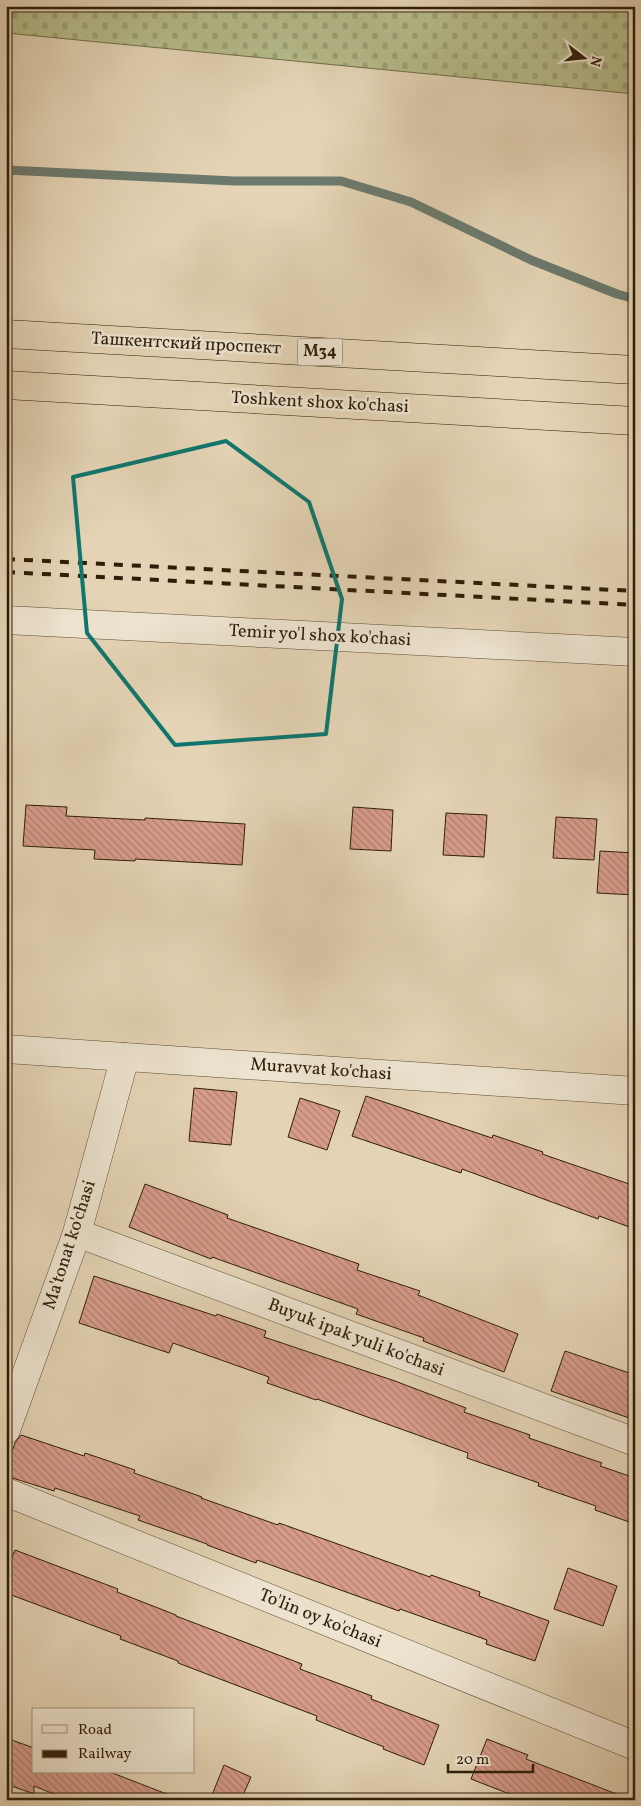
<svg xmlns="http://www.w3.org/2000/svg" width="641" height="1806" viewBox="0 0 641 1806" font-family="Vollkorn,serif">
	<style>
		.cemetery { fill: url(#cemetery-stones); stroke: #726d4a }
		.lines { fill: none; stroke-linecap: round; stroke-linejoin: round }
		.stream { stroke: #6c7a6e; stroke-width: 9 }
		.building { fill: url(#building-back-hatch); stroke: #2e1e09 }
		.minor-casing { stroke: #5c4c34; stroke-width: 29 }
		.highway-casing { stroke: #2e1e09; stroke-width: 29 }
		.minor { stroke: #ede3cf; stroke-width: 28 }
		.highway { stroke: #e4d4b5; stroke-width: 28 }
		.rail { stroke: #2e1e09; stroke-width: 4; stroke-dasharray: 9 9; stroke-linecap: butt }
		.marked { fill: none; stroke: #0f766e; stroke-width: 4; stroke-linejoin: round }
		.labels { text-anchor: middle; dominant-baseline: central; stroke-width: 5; stroke-linejoin: round; paint-order: stroke }
		.shield { fill: #ede3cf; stroke: #675944; stroke-width: 1 }
		.shield-label { font-size: 16px; font-weight: bold; fill: #2e1e09 }
		.street-label { font-size: 18px; fill: #2e1e09; stroke: #ede3cf }
	</style>
	<defs>
		<pattern id="cemetery-stones" width="16" height="16" patternUnits="userSpaceOnUse" patternTransform="scale(1.25)"><rect width="16" height="16" fill="#b6bc8c"/><path d="M2 7V4a2 2 0 0 1 4 0v3zM10 15v-3a2 2 0 0 1 4 0v3z" fill="#9da177"/></pattern>
		<pattern id="building-back-hatch" width="6" height="6" patternUnits="userSpaceOnUse" patternTransform="scale(1.25)"><rect width="6" height="6" fill="#d89c8b"/><path d="M-1 5l2 2M0 0l6 6M5-1l2 2" fill="none" stroke="#b07f70"/></pattern>
	</defs>
	<rect width="100%" height="100%" fill="#e4d4b5"/>
	<filter id="stains"><feTurbulence type="fractalNoise" baseFrequency=".004" numOctaves="4"/><feColorMatrix values="0 0 0 0 .2 0 0 0 0 .09 0 0 0 0 .02 0 0 0 .5 -.17"/></filter>
	<radialGradient id="worn" r=".72"><stop offset=".6" stop-color="#630" stop-opacity="0"/><stop offset="1" stop-color="#630" stop-opacity=".3"/></radialGradient>
	<polygon class="cemetery" points="6,6 635,6 635,94 6,33"/>
	<g class="lines">
		<polyline class="stream" points="6,170 234,181 341,181 411,202 531,260 617,294 635,299"/>
	</g>
	<g class="building">
		<polygon points="26,805 67,807 66,816 145,820 145,818 245,824 242,865 135,859 135,861 94,859 95,850 23,846"/>
		<polygon points="353,807 393,810 391,851 350,849"/>
		<polygon points="446,813 487,815 484,857 443,855"/>
		<polygon points="556,817 597,819 594,860 553,858"/>
		<polygon points="600,851 635,853 635,895 597,893"/>
		<polygon points="194,1088 237,1092 231,1145 189,1141"/>
		<polygon points="366,1096 492,1138 493,1135 543,1152 542,1154 635,1186 635,1229 599,1216 598,1219 462,1169 461,1173 352,1136"/>
		<polygon points="300,1098 340,1111 327,1150 288,1137"/>
		<polygon points="145,1184 228,1215 227,1218 359,1264 357,1270 420,1291 418,1295 518,1334 504,1372 423,1341 424,1338 356,1314 358,1309 212,1257 211,1259 129,1227"/>
		<polygon points="94,1276 216,1316 217,1314 266,1331 264,1337 395,1381 466,1408 464,1412 530,1435 529,1438 602,1463 600,1466 635,1478 635,1524 595,1510 596,1506 538,1486 539,1483 467,1458 468,1453 317,1399 316,1400 267,1383 269,1377 173,1343 169,1353 79,1323"/>
		<polygon points="565,1351 635,1375 635,1420 551,1391"/>
		<polygon points="21,1435 84,1456 85,1453 135,1470 134,1473 202,1497 201,1498 278,1525 279,1523 430,1577 431,1575 480,1592 479,1596 549,1621 535,1661 486,1644 487,1640 400,1609 399,1611 257,1560 256,1563 207,1545 207,1544 138,1520 140,1516 55,1488 54,1491 6,1476 6,1469 15,1443"/>
		<polygon points="15,1550 118,1589 117,1592 176,1615 176,1616 302,1664 300,1669 372,1696 371,1699 439,1725 424,1765 383,1749 384,1747 316,1720 317,1716 178,1663 178,1661 120,1639 121,1636 6,1593 6,1573"/>
		<polygon points="568,1568 617,1586 603,1626 554,1609"/>
		<polygon points="6,1738 34,1748 34,1772 110,1772 177,1798 176,1800 69,1800 34,1786 34,1794 6,1784"/>
		<polygon points="487,1739 528,1755 526,1759 627,1798 627,1800 525,1800 471,1779"/>
		<polygon points="224,1765 251,1777 241,1800 210,1800"/>
	</g>
	<g class="lines">
		<g class="minor-casing">
			<g id="minor">
				<polyline points="6,620 635,652"/>
				<polyline points="6,1049 635,1091"/>
				<polyline points="77,1233 635,1442"/>
				<polyline points="6,1430 77,1233 125,1057"/>
				<polyline points="6,1492 635,1746"/>
			</g>
		</g>
		<g class="highway-casing">
			<g id="highway">
				<polyline points="6,334 635,370"/>
				<polyline points="6,385 635,421"/>
			</g>
		</g>
		<use href="#minor" class="minor"/>
		<use href="#highway" class="highway"/>
		<g class="rail">
			<polyline points="6,559 635,591"/>
			<polyline points="6,572 635,605"/>
		</g>
	</g>
	<path class="marked" d="M226,441L309,502L342,599L326,734L175,745L87,633L73,477Z"/>
	<g class="labels">
		<rect class="shield" x="297.5" y="338.5" width="45" height="27" rx="4"/>
		<g class="shield-label">
			<text x="320" y="352">M34</text>
		</g>
		<g class="street-label">
			<text transform="translate(186 344) rotate(3)">Ташкентский проспект</text>
			<text transform="translate(320 403) rotate(3)">Toshkent shox ko'chasi</text>
			<text transform="translate(320 636) rotate(3)">Temir yo'l shox ko'chasi</text>
			<text transform="translate(321 1070) rotate(4)">Muravvat ko'chasi</text>
			<text transform="translate(70 1245) rotate(-72)">Ma'tonat ko'chasi</text>
			<text transform="translate(356 1338) rotate(21)">Buyuk ipak yuli ko'chasi</text>
			<text transform="translate(320 1619) rotate(22)">To'lin oy ko'chasi</text>
		</g>
	</g>
	<rect width="641" height="1806" fill="none" stroke="#e4d4b5" stroke-width="25"/>
	<rect x="8" y="8" width="626" height="1791" fill="none" stroke="#2e1e09" stroke-width="2.5"/>
	<rect x="12" y="12" width="616" height="1781" fill="none" stroke="#2e1e09"/>
	<rect x="32" y="1708" width="162" height="65" fill="#ede3cf" stroke="#a19480"/>
	<rect x="42" y="1725" width="25" height="8" fill="#ede3cf" stroke="#a19480"/>
	<text x="78" y="1734" font-size="15" fill="#2e1e09">Road</text>
	<rect x="42" y="1750" width="25" height="8" fill="#2e1e09" stroke="#a19480"/>
	<text x="78" y="1758" font-size="15" fill="#2e1e09">Railway</text>
	<g transform="translate(584 58) rotate(106)" stroke="#ede3cf" stroke-width="4" paint-order="stroke">
	<path d="M0-4L9 19L0 12L-9 19Z" fill="#2e1e09"/>
	<text y="-8" font-size="14" font-weight="bold" text-anchor="middle" fill="#2e1e09">N</text>
	</g>
	<path d="M448 1764v8h85v-8" fill="none" stroke="#2e1e09" stroke-width="2.5"/>
	<text x="456" y="1764" font-size="15" fill="#2e1e09" stroke="#ede3cf" stroke-width="4" paint-order="stroke">20 m</text>
	<rect width="100%" height="100%" filter="url(#stains)"/>
	<rect width="100%" height="100%" fill="url(#worn)"/>
</svg>
